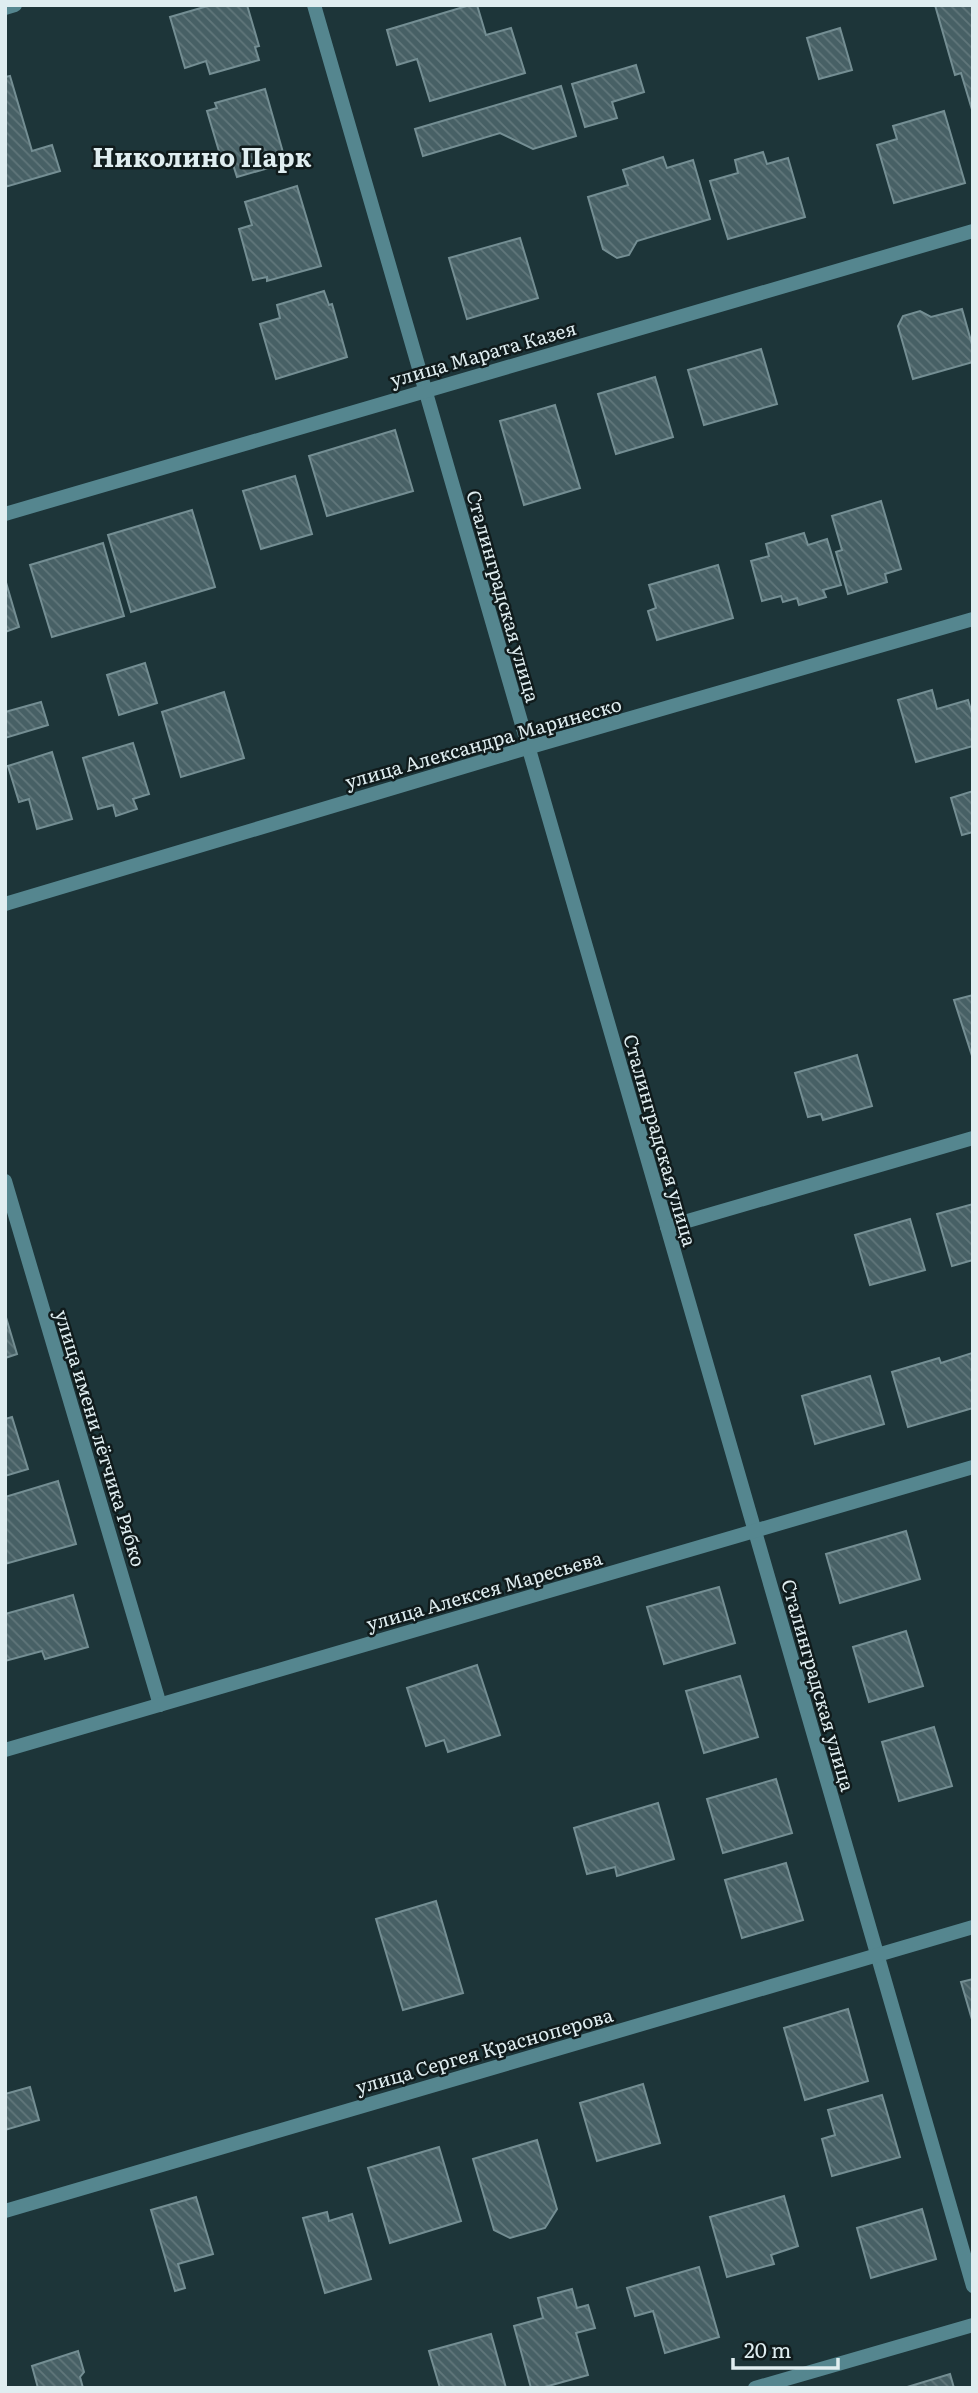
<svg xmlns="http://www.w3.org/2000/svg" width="978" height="2393" viewBox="0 0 978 2393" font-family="Literata,serif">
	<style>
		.building { fill: url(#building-back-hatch); stroke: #748e93; stroke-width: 2 }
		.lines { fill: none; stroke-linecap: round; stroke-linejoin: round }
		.minor { stroke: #55868f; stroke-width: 14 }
		.labels { text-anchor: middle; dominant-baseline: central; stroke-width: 5; stroke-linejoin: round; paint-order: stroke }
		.street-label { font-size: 19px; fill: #dfedf0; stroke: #101b1c }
		.district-label { font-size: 26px; font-weight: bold; fill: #dfedf0; stroke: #101b1c }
	</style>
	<defs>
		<pattern id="building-back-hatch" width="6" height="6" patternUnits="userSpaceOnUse" patternTransform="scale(1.75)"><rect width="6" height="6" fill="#476065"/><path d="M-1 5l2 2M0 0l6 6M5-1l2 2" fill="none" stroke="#61777b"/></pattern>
	</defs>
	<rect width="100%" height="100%" fill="#1d3539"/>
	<g class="building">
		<polygon points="211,5 247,5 259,46 255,47 259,60 210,74 206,61 185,68 170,17"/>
		<polygon points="470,5 477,5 486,35 511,28 525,73 430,101 417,59 397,65 387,30"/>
		<polygon points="935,5 973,5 973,113 961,73 955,75"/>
		<polygon points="840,28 852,70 819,79 807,38"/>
		<polygon points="636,65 644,92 612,102 617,118 585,127 572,84"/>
		<polygon points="10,76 32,151 52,145 60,171 5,187 5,77"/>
		<polygon points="561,86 576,136 533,149 500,133 423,156 415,129"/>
		<polygon points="265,89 286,163 237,177 230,155 221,158 207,111 217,108 215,103"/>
		<polygon points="944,111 965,183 894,203 877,145 897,139 893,126"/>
		<polygon points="763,152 767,164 788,158 805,217 728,239 710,181 738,173 735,160"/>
		<polygon points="663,157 667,168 693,160 710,219 637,241 629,255 617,258 603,249 588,197 628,185 623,170"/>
		<polygon points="297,186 321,266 267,281 267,277 253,280 239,229 252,225 245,202"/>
		<polygon points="520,238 538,298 467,319 449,258"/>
		<polygon points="324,291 329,305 332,304 347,357 276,379 260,324 280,318 277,305"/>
		<polygon points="962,309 973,348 973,362 913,379 898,326 903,316 920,311 931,317"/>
		<polygon points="761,349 777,404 704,425 688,370"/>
		<polygon points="655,377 673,437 616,454 598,394"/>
		<polygon points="555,405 580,488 524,505 500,421"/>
		<polygon points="395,430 413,491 327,516 309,456"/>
		<polygon points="295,476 312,534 261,549 243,491"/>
		<polygon points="881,501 901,569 885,574 887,582 848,594 836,552 842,550 832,516"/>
		<polygon points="192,510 215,587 131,612 108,535"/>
		<polygon points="804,533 808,545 827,539 841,585 823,590 826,597 799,605 797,598 783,602 781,596 762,601 751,561 769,556 766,544"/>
		<polygon points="103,543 124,616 52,637 30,565"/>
		<polygon points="718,565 733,618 657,640 648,611 656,608 649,585"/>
		<polygon points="5,579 19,627 5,632"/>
		<polygon points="145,663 157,703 119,715 107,675"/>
		<polygon points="932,690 937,709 968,700 973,717 973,746 916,762 898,700"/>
		<polygon points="224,692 244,758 181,777 162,712"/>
		<polygon points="41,702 48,725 5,738 5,712"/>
		<polygon points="133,743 149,794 133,799 137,809 116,816 113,805 98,809 83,758"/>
		<polygon points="52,752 72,819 37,829 29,799 19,802 8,766"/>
		<polygon points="973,791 973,832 962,835 951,798"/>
		<polygon points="973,995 973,1059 954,1000"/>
		<polygon points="857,1055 872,1106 823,1120 821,1114 808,1117 795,1073"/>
		<polygon points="973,1204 973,1260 952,1266 937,1214"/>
		<polygon points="910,1219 925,1270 870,1285 855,1235"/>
		<polygon points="5,1314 17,1354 5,1358"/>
		<polygon points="972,1353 973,1408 908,1427 892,1372 939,1358 941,1363"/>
		<polygon points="870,1376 884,1424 815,1444 802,1396"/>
		<polygon points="12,1417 28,1469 5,1476 5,1419"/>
		<polygon points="58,1481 76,1544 5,1564 5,1497"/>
		<polygon points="906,1531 920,1579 840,1603 826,1554"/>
		<polygon points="719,1587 735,1643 664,1664 647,1607"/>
		<polygon points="73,1595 88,1647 45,1659 42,1651 5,1661 5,1614"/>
		<polygon points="906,1631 923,1686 869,1702 853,1647"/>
		<polygon points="477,1665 500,1735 448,1752 444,1740 426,1746 407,1688"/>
		<polygon points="740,1676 758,1737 704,1753 686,1691"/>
		<polygon points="934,1727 952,1786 899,1801 882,1742"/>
		<polygon points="776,1779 792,1833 723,1853 707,1799"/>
		<polygon points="658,1803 674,1859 617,1876 615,1867 587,1874 574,1828"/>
		<polygon points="786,1863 803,1920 742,1938 725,1880"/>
		<polygon points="436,1901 463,1993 403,2010 376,1919"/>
		<polygon points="973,1979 973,2023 961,1982"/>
		<polygon points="848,2009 868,2081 805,2100 784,2028"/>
		<polygon points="643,2084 660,2143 597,2161 580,2103"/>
		<polygon points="30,2087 39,2120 5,2130 5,2094"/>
		<polygon points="882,2095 900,2157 832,2176 822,2139 835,2135 828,2110"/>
		<polygon points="537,2140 557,2209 545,2228 510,2238 494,2230 473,2159"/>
		<polygon points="439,2147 461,2221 390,2243 368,2168"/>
		<polygon points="784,2196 798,2246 771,2255 774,2264 727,2277 710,2217"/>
		<polygon points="196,2197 213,2254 178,2264 185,2288 175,2291 151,2210"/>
		<polygon points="922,2209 936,2259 871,2278 857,2228"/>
		<polygon points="327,2212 329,2221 352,2214 371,2279 325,2293 303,2218"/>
		<polygon points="699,2267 719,2337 665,2353 653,2311 635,2316 627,2288"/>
		<polygon points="572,2289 577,2308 588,2305 595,2328 576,2333 588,2375 541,2388 531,2388 514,2326 543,2318 538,2298"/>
		<polygon points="491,2334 506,2388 440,2388 429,2351"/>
		<polygon points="78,2351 84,2372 80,2377 83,2388 38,2388 32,2366"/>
		<polygon points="950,2374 954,2388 904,2388"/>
	</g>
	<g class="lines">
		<g class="minor">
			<polyline points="314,5 973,2286"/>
			<polyline points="5,8 15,5"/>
			<polyline points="5,514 973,231"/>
			<polyline points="5,904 527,748 973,619"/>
			<polyline points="5,1181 160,1705"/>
			<polyline points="667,1227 973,1138"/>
			<polyline points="5,1750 973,1467"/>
			<polyline points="5,2211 973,1927"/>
			<polyline points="755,2388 973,2325"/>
		</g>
	</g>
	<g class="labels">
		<g class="street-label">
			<text transform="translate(483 353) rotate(-16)">улица Марата Казея</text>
			<text transform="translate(504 596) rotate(74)">Сталинградская улица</text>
			<text transform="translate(483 742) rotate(-16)">улица Александра Маринеско</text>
			<text transform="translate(661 1140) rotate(74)">Сталинградская улица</text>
			<text transform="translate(101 1438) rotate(73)">улица имени лётчика Рябко</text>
			<text transform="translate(484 1590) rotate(-16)">улица Алексея Маресьева</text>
			<text transform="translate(819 1685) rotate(74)">Сталинградская улица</text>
			<text transform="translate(484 2050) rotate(-16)">улица Сергея Красноперова</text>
		</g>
		<g class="district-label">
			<text x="202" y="155">Николино Парк</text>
		</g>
	</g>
	<rect width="978" height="2393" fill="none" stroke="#dfedf0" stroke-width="14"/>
	<path d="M733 2358v10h105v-10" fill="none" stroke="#dfedf0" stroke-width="3.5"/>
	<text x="744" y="2358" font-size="21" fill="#dfedf0" stroke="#101b1c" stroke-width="5" paint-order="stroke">20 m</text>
</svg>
